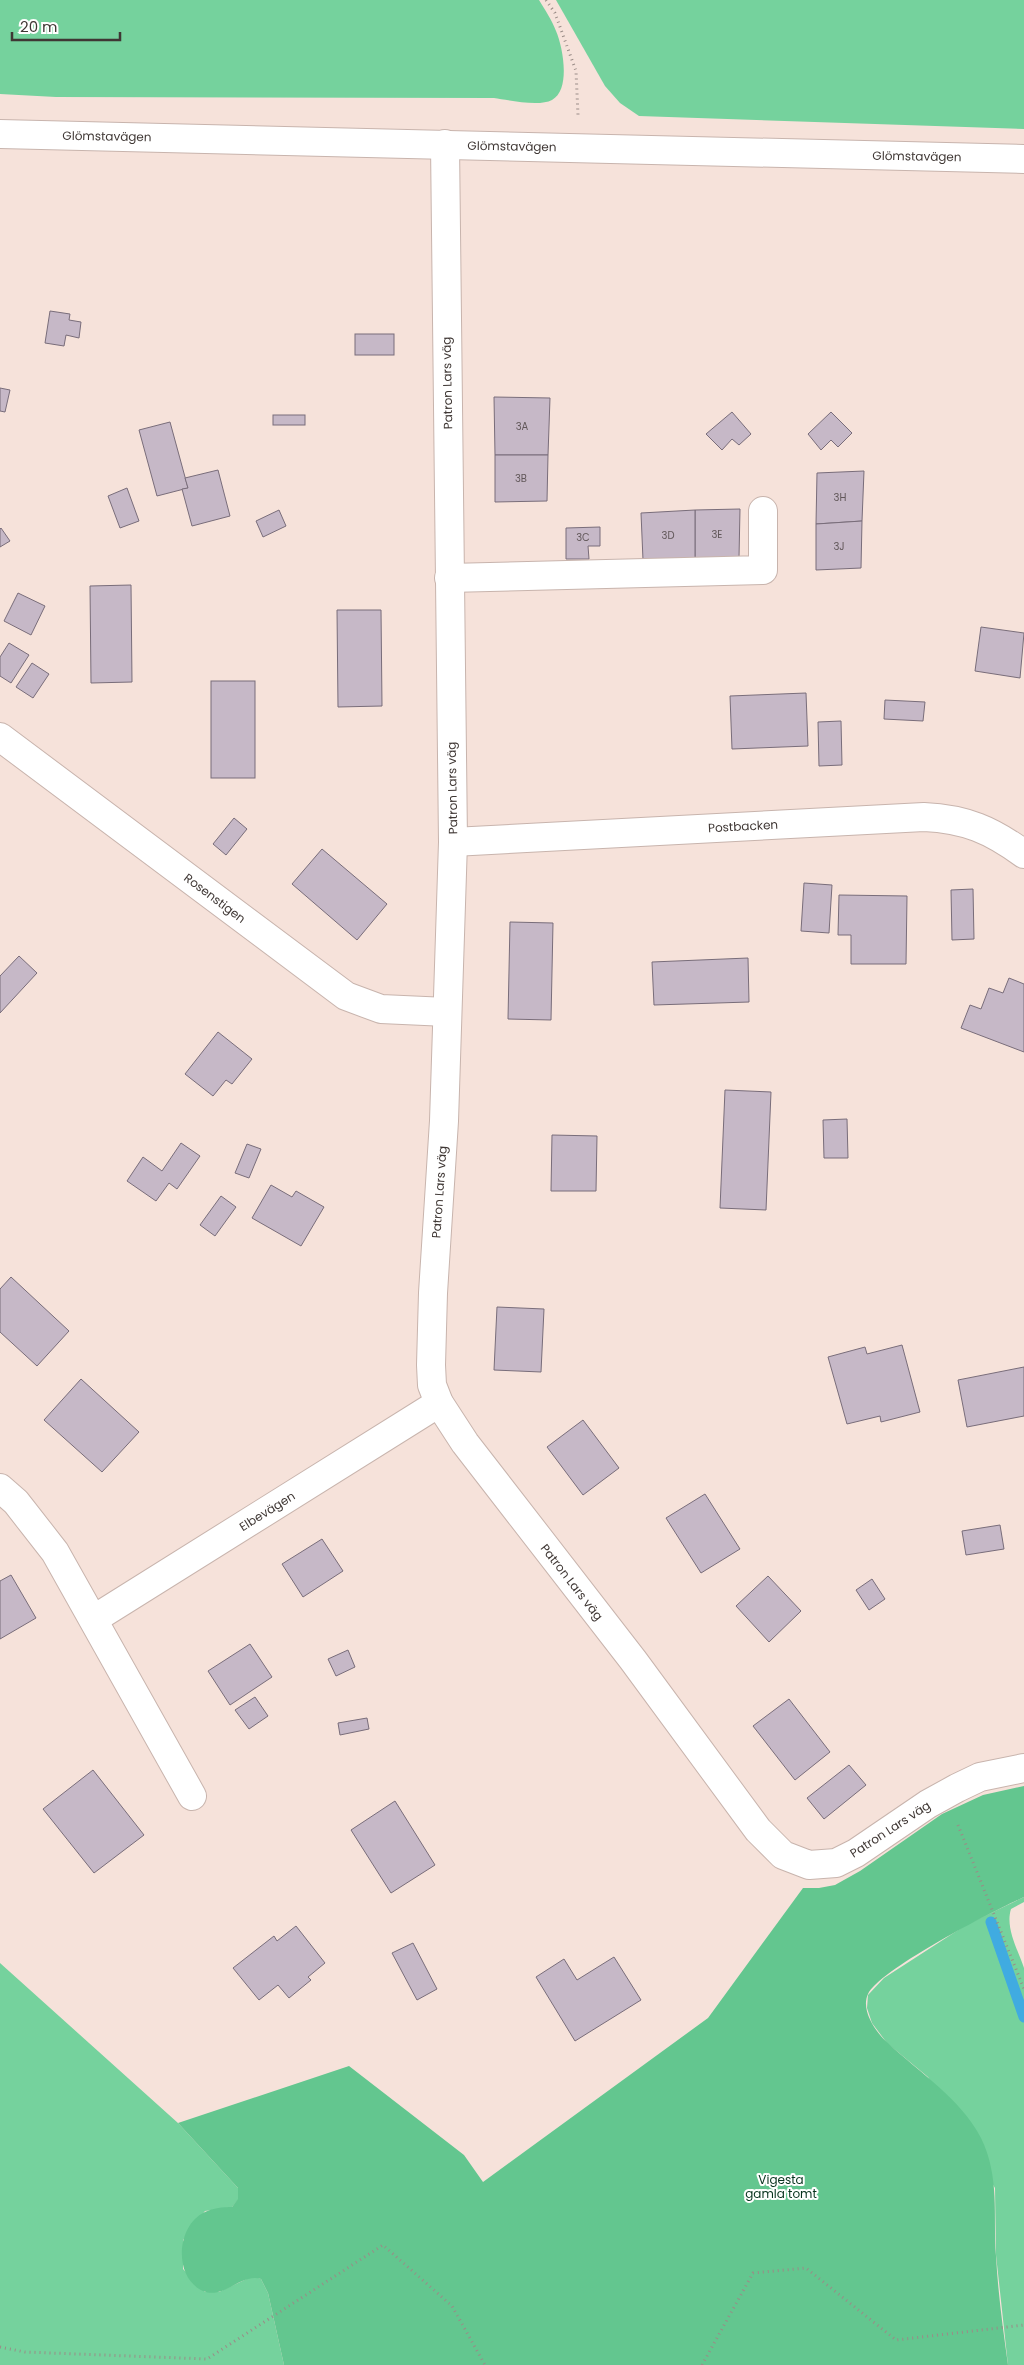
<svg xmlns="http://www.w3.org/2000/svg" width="1024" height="2365" viewBox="0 0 1024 2365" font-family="Poppins,sans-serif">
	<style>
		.green { fill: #75d29d }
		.forest { fill: #63c68f }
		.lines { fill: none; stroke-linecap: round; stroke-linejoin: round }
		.stream { stroke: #40abe1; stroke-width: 11 }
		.building { fill: #c6b8c7; stroke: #796d7a }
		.minor-casing { stroke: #c8b4ad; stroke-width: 30 }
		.secondary-casing { stroke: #c8b4ad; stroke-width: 30 }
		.path { stroke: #9a8c87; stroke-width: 3; stroke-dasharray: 1 4; stroke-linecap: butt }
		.minor { stroke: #fff; stroke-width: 28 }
		.secondary { stroke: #fff; stroke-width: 28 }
		.labels { text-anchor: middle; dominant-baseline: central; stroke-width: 4; stroke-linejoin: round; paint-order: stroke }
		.number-label { font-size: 10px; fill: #615759 }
		.street-label { font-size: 12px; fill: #3f3734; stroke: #fff }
		.park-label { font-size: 12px; fill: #06331d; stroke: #fff }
	</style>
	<rect width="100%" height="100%" fill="#f6e2da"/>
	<g class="green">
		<path d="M0,0H539C545,10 552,20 556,31C563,47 571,90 552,100C539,107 508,100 494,98L56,97L0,94Z"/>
		<polygon points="556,0 1024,0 1024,129 639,116 620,103 605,86"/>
		<path d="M1024,1897V1902L1011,1909C1005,1928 1018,1950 1024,1968V2365H1008L996,2255L995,2188L928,2077L887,2043L872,2023L867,2008L868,1995L884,1978L966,1925Z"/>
		<polygon points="0,1963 178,2123 238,2188 238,2200 232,2207 205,2211 183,2240 183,2269 205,2292 219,2292 253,2276 261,2279 268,2293 284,2365 0,2365"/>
	</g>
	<path class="forest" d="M1024,1786V1897C995,1910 880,1969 868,1994C860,2011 877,2034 889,2044C920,2073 961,2099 981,2138C1000,2177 993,2215 996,2256C998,2293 1003,2329 1008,2365H284L268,2293L261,2279C241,2273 224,2300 203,2291C173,2278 176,2225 205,2212C213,2208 223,2207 232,2207L238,2199V2188L178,2123L349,2066L464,2155L483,2182L708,2018L803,1888H819L835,1885L860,1871L942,1814L983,1795Z"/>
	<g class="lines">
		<polyline class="stream" points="991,1922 1024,2017"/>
	</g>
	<g class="building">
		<polygon points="50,311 70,314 69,320 81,322 79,338 66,335 64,346 45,343"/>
		<rect x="355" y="334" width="39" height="21"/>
		<polygon points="0,388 10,390 5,412 0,411"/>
		<polygon points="494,397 550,398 548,455 495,455"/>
		<polygon points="732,412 751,434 739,445 732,439 722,450 706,434"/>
		<polygon points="831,412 852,433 838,447 831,440 821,450 808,434"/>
		<rect x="273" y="415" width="32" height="10"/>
		<polygon points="170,422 188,488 157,496 139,430"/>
		<polygon points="495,455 548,455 547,501 495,502"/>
		<polygon points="218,470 230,516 192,526 182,489 188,488 185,478"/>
		<polygon points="864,471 862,521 816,524 817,473"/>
		<polygon points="127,488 139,521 120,528 108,496"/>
		<polygon points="740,509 739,557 695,558 695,510"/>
		<polygon points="279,510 286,526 263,537 256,521"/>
		<polygon points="695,510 695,558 643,560 641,513"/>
		<polygon points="862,521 861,568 816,570 816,524"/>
		<polygon points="600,527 600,546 588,546 589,559 566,559 566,528"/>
		<polygon points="1,528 10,541 0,547 0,529"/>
		<polygon points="131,585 132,682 91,683 90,586"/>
		<polygon points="18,593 45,606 31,635 4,621"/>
		<polygon points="337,610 381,610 382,706 338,707"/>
		<polygon points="981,627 1024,633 1020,678 975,671"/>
		<polygon points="9,643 29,655 11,683 0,676 0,657"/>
		<polygon points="32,663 49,674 33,698 16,687"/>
		<rect x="211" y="681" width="44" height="97"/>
		<polygon points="806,693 808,746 732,749 730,696"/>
		<polygon points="885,700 925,702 923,721 884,719"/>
		<polygon points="841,721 842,765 819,766 818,722"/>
		<polygon points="234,818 247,829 226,855 213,844"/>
		<polygon points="322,849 387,904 357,940 292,884"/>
		<polygon points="804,883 832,885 829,933 801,931"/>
		<polygon points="973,889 974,939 952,940 951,890"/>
		<polygon points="839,895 907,896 906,964 851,964 851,935 838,935"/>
		<polygon points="510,922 553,923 551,1020 508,1019"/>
		<polygon points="19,956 37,973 0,1013 0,976"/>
		<polygon points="748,958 749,1002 654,1005 652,962"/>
		<polygon points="1009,978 1024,984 1024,1052 961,1028 970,1005 981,1009 989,988 1003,993"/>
		<polygon points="218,1032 252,1059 232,1084 226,1080 213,1096 185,1074"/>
		<polygon points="725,1090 771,1092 766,1210 720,1208"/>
		<polygon points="847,1119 848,1158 824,1158 823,1120"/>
		<polygon points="552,1135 597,1136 596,1191 551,1191"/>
		<polygon points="181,1143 200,1156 177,1189 169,1183 156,1201 127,1181 143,1157 162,1171"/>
		<polygon points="247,1144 261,1149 249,1178 235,1173"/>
		<polygon points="271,1185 292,1197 296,1191 324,1207 301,1246 252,1218"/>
		<polygon points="221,1196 236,1207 215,1236 200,1225"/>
		<polygon points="11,1277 69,1331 37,1366 0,1332 0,1289"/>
		<polygon points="497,1307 544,1309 541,1372 494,1370"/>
		<polygon points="902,1345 920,1412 881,1422 880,1416 847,1424 828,1357 865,1347 867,1354"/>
		<polygon points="1024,1367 1024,1416 967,1427 958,1380"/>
		<polygon points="81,1379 139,1432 102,1472 44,1420"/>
		<polygon points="583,1420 619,1468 583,1495 547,1447"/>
		<polygon points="705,1494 740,1549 701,1573 666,1518"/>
		<polygon points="1000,1525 1004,1549 966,1555 962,1531"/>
		<polygon points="322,1539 343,1571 303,1597 282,1564"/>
		<polygon points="11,1575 36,1618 0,1639 0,1581"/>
		<polygon points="768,1576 801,1611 769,1642 736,1606"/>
		<polygon points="872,1579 885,1599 869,1610 856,1590"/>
		<polygon points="250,1644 272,1677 230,1705 208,1671"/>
		<polygon points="348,1650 355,1667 336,1676 328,1659"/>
		<polygon points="255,1697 268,1716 249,1729 235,1710"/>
		<polygon points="789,1699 830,1752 795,1780 753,1726"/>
		<polygon points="367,1718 369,1729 340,1735 338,1723"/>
		<polygon points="849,1765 866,1785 824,1819 807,1798"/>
		<polygon points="93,1770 144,1835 94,1873 43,1809"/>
		<polygon points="395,1801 435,1865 391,1893 351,1830"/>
		<polygon points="296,1926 325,1963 308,1977 311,1980 289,1998 278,1985 259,2000 233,1968 274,1936 277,1941"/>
		<polygon points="413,1943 437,1989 417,2000 392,1953"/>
		<polygon points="614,1957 641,2000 575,2041 536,1977 564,1959 577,1980"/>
	</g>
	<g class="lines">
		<g class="minor-casing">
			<g id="minor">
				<polyline points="445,144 453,842 444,1121 433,1293 431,1365 432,1385 439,1403 465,1443 633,1660 758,1830 783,1855 809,1865 836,1863 856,1853 928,1804 957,1788 980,1777 1024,1768"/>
				<polyline points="449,578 763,570 763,511"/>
				<polyline points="0,737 346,996 381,1009 447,1012"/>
				<path d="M453,842L924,817C966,819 991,830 1024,854"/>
				<polyline points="0,1488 16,1502 55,1552 192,1796"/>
				<polyline points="94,1619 439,1403"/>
			</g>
		</g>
		<g class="secondary-casing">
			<polyline id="secondary" points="0,134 1024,159"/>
		</g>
		<g class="path">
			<polyline points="546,0 555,13 576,71 578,115"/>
			<polyline points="958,1825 1024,1989"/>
			<polyline points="0,2347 25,2352 207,2359 383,2245 452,2306 485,2365"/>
			<polyline points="702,2365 753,2273 806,2268 896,2340 1024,2325"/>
		</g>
		<use href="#minor" class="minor"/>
		<use href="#secondary" class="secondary"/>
	</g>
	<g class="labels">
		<g class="number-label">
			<text x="522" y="426">3A</text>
			<text x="521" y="478">3B</text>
			<text x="840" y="497">3H</text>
			<text x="717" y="534">3E</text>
			<text x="668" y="535">3D</text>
			<text x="583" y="537">3C</text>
			<text x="839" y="546">3J</text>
		</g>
		<g class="street-label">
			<text transform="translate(107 136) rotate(1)">Glömstavägen</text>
			<text transform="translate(512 146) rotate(1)">Glömstavägen</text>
			<text transform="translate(917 156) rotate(1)">Glömstavägen</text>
			<text transform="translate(447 383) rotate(-91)">Patron Lars väg</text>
			<text transform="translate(452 788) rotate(-91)">Patron Lars väg</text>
			<text transform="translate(743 826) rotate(-3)">Postbacken</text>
			<text transform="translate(215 898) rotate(37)">Rosenstigen</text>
			<text transform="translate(439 1192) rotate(-86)">Patron Lars väg</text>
			<text transform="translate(267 1511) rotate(-32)">Elbevägen</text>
			<text transform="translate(572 1582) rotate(52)">Patron Lars väg</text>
			<text transform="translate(890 1829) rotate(-33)">Patron Lars väg</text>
		</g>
		<g class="park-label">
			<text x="781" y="2179">Vigesta<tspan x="781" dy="14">gamla tomt</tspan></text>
		</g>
	</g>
	<path d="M12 32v8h108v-8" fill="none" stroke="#3f3734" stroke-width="2.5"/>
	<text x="20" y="32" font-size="15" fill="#3f3734" stroke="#ffffff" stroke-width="4" paint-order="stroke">20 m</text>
</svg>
